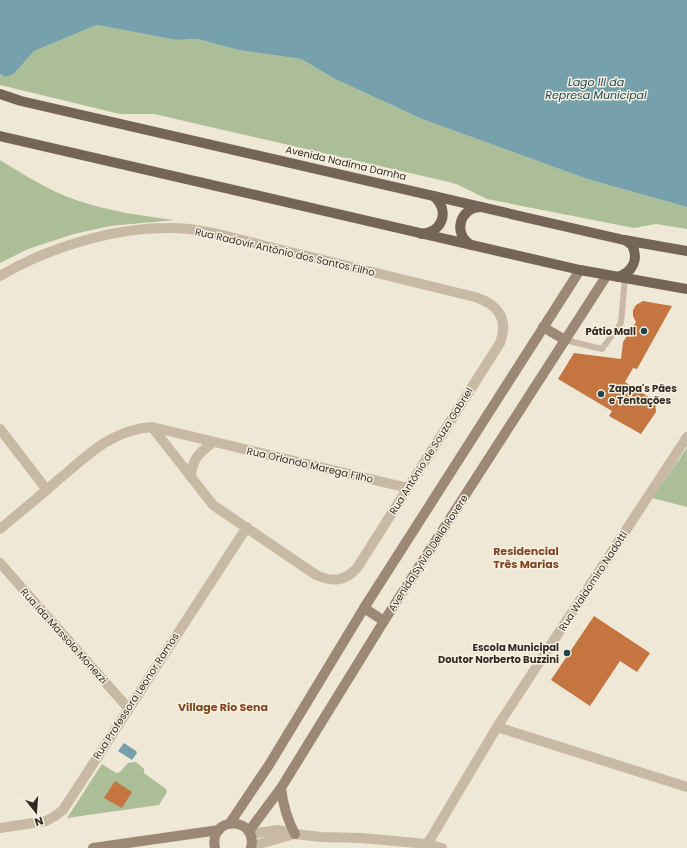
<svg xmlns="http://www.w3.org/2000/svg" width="687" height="848" viewBox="0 0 687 848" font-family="Poppins,sans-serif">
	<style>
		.green { fill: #abbe97 }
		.water { fill: #76a1ac }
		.building { fill: #c47540 }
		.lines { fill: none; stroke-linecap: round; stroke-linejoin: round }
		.lane { stroke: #c7b9a3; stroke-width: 6 }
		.street { stroke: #c7b9a3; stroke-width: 10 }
		.secondary { stroke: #9b8875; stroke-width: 10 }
		.primary { stroke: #746556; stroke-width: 10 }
		.poi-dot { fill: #1c4652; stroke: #f8f1e2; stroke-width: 1.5 }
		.labels { text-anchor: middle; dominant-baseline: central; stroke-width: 3; stroke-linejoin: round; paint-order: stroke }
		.street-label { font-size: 10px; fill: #322b25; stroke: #f8f1e2 }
		.poi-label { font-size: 10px; font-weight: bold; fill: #322b25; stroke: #f8f1e2; text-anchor: end }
		.water-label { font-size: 11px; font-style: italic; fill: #1c4652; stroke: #f8f1e2 }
		.neighbourhood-label { font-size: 11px; font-weight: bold; fill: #7f4520; stroke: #f8f1e2 }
	</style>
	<rect width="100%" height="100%" fill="#f0e8d6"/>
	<g class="green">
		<polygon points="97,25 176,40 198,39 238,50 301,59 335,79 422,119 587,179 687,207 687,229 656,224 634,228 487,199 456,184 449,182 154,114 120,114 0,85 0,74 5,77 14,74 34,51"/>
		<path d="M0,160C25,175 49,191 76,200C108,211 142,216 175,220L110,226L74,234L28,249L0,263Z"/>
		<polygon points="687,449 687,507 652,498 687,448"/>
		<polygon points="136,762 144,769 144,773 166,789 167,792 159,805 67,818 102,764 116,773 120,772 128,763"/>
	</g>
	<g class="water">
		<polygon points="0,0 687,0 687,207 587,179 422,119 335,79 301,59 238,50 198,39 176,40 97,25 34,51 14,74 5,77 0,74"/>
		<polygon points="124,743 136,751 137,753 132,760 118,751"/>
	</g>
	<g class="building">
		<polygon points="643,301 672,306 637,369 633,368 625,382 655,401 656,412 641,434 609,416 612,411 558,379 574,353 621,359 623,342 636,322 633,316 633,310 636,305"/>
		<polygon points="594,616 650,653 637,672 620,661 590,706 551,680"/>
		<polygon points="115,781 132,792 122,808 104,798"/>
	</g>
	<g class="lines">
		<polyline class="lane" points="565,340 602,349 621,323 625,278"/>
		<g class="street">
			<path d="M0,276C47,248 112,228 168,228C202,227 244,241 278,249C344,265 409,281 475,297C498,304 509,319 500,343L357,568C344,582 333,582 316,575L213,505L152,427"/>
			<polyline points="0,429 47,490"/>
			<path d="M191,477C192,459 199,453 213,442"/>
			<path d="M0,529C19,513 39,497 58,480C88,455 111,430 152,427L408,488"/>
			<polyline points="0,563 128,708"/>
			<polyline points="497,727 687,787"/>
			<polyline points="0,828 46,821 55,816 63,810 247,527"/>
			<polyline points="251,834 277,830 295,834 321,837 361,838 427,844 442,848"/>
			<polyline points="252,846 291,835"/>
			<polyline points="425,848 497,727 687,437"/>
		</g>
		<g class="secondary">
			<polyline points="543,327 565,340"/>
			<polyline points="364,608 384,621"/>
			<path d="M281,788C283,805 287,819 295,834"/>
			<polyline points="230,823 269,765 364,608 580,270"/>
			<polyline points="249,831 281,788 384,621 607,275"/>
			<polyline points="93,848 219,830"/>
			<path d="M215,848C208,815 259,816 251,848"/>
		</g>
		<g class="primary">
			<polyline points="0,94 21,101 624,240 687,251"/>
			<polyline points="0,136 580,270 687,289"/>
			<path d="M421,234C443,232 450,211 434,196"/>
			<path d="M471,245C452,234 460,207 481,207"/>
			<path d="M618,277C633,272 639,259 632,245L625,240"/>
		</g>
	</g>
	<g class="poi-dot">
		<circle cx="644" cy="331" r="4"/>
		<circle cx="601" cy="394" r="4"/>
		<circle cx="567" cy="653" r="4"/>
	</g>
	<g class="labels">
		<g class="street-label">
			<text transform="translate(346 163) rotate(13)">Avenida Nadima Damha</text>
			<text transform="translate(285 252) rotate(13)">Rua Radovir Antônio dos Santos Filho</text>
			<text transform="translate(431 451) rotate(-58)">Rua Antônio de Souza Gabriel</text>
			<text transform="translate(310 465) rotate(13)">Rua Orlando Marega Filho</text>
			<text transform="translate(428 553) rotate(-57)">Avenida Sylvio Della Rovere</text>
			<text transform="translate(593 581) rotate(-57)">Rua Waldomiro Nadotti</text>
			<text transform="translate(64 636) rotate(48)">Rua Ida Massola Monezzi</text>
			<text transform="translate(136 696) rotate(-57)">Rua Professora Leonor Ramos</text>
		</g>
		<g class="poi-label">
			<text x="636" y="331">Pátio Mall</text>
			<text x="609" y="388" text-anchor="start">Zappa's Pães<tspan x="609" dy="12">e Tentações</tspan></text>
			<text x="559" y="647">Escola Municipal<tspan x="559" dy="12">Doutor Norberto Buzzini</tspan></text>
		</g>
		<g class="water-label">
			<text x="596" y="82">Lago III da<tspan x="596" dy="13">Represa Municipal</tspan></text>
		</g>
		<g class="neighbourhood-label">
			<text x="526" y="551">Residencial<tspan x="526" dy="13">Três Marias</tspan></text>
			<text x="223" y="707">Village Rio Sena</text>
		</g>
	</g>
	<g transform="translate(36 812) rotate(163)" stroke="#f8f1e2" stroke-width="3" paint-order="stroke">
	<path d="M0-3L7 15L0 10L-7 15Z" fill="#322b25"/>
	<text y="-6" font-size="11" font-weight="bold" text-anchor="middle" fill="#322b25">N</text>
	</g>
</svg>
